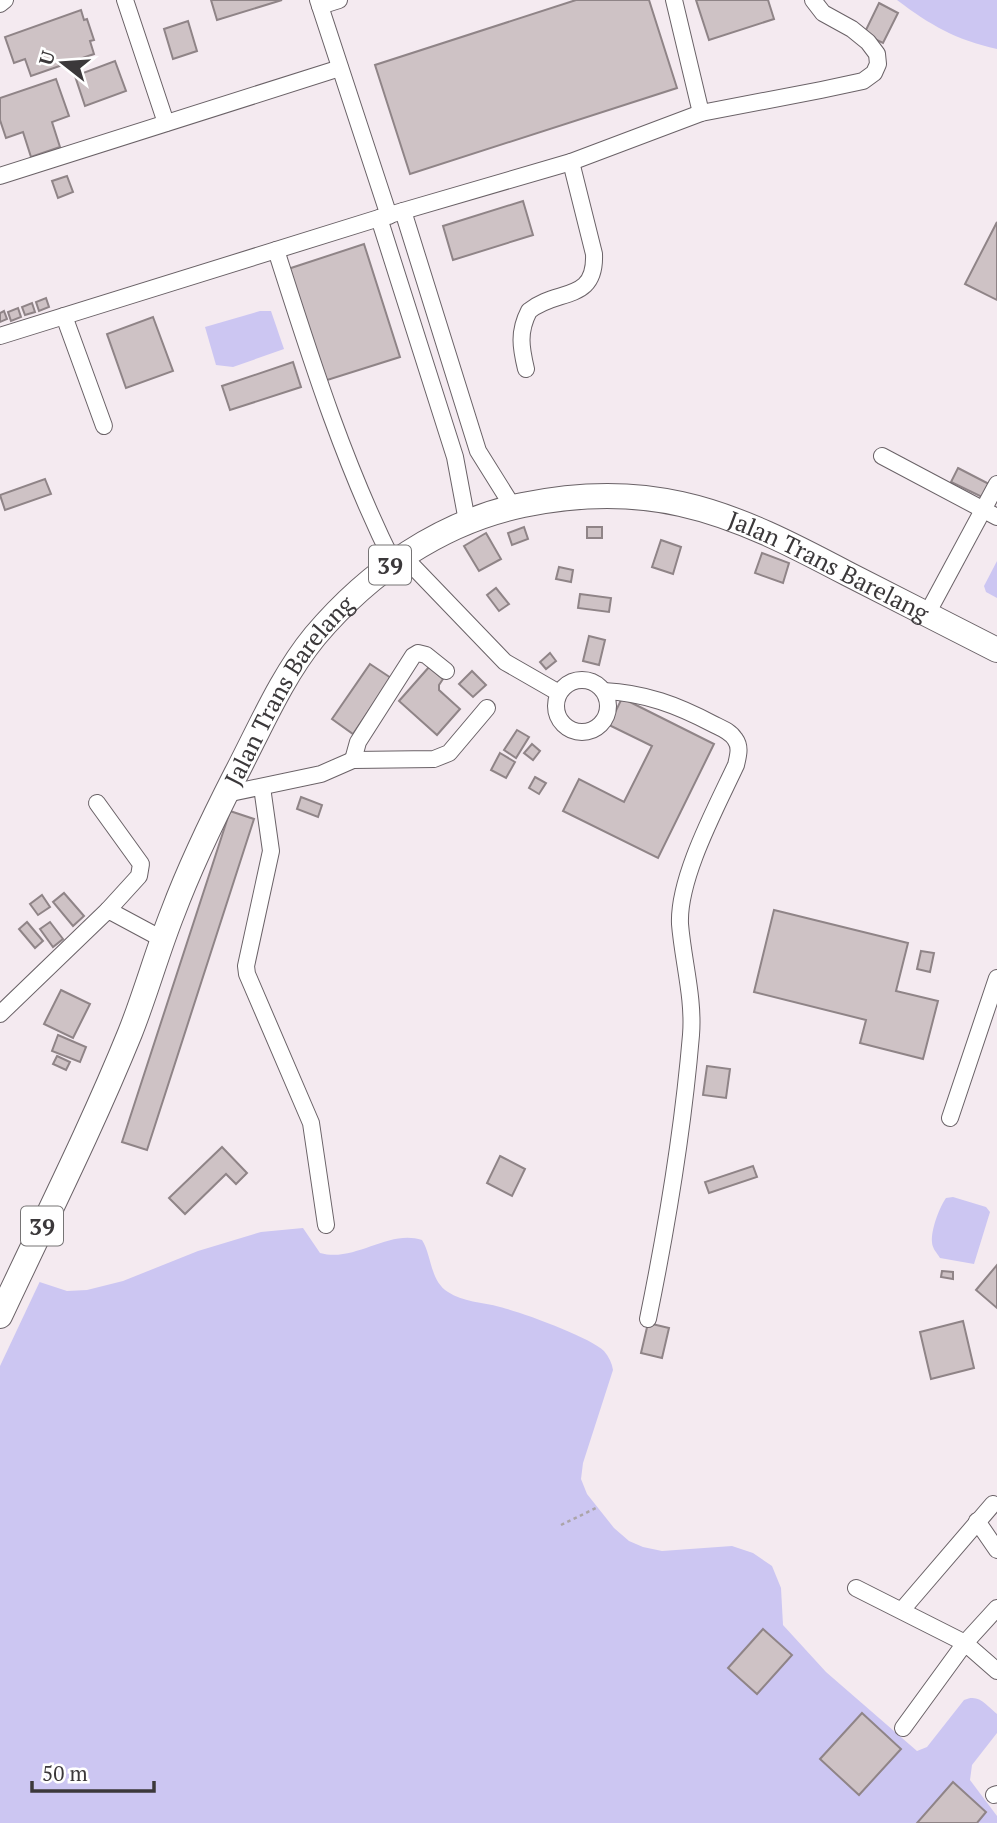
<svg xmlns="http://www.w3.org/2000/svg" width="997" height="1823" viewBox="0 0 997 1823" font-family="'PT Serif',serif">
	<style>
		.water { fill: #ccc6f2 }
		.pier { fill: #f4eaf0 }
		.building { fill: #cec2c5; stroke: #8f8487; stroke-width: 2 }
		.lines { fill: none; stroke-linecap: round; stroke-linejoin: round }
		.minor-casing { stroke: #6a6267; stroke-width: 18 }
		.highway-casing { stroke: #6a6267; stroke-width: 26 }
		.path { stroke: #aba4a8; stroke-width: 2.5; stroke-dasharray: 3.5 3.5; stroke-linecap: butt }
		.minor { stroke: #fff; stroke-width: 16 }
		.highway { stroke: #fff; stroke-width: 24 }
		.labels { text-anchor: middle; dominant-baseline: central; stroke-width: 7; stroke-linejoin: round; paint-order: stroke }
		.shield { fill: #fff; stroke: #767475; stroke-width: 2 }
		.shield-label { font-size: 23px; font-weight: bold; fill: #3b383a }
		.street-label { font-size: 24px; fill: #3b383a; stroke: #fff }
	</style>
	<rect width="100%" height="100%" fill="#f4eaf0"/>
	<g class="water">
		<path d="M897,0H997V49C956,40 930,25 897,0Z"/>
		<polygon points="260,311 271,311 284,349 233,367 216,365 205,327"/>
		<polygon points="997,561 997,598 986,592 984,586"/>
		<path d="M953,1197L986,1207L990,1212L974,1264L940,1258C937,1253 932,1248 932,1242C931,1230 939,1208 946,1198Z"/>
		<path d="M303,1228L320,1253C355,1263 388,1229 422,1240C432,1256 430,1281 448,1292C462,1302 483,1302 500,1307C521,1312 590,1337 604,1351C609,1357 612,1363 613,1370L583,1463L581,1479L587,1494L614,1528L629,1541L643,1547L662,1551L732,1546L753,1553L772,1566L781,1588L783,1625L826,1672L917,1751L927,1747L964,1700C979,1693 986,1705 997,1714V1733L972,1765L970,1780L997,1816V1823H0V1269L67,1291L87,1290L123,1281L198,1251L261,1232Z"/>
	</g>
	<polygon class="pier" points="0,1265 41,1279 0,1366"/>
	<g class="building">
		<polygon points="211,0 282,0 217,20"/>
		<polygon points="576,0 649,0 677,88 410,174 375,65"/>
		<polygon points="696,0 768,0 774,19 709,40"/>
		<polygon points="879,3 898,13 883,43 864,34"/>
		<polygon points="81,10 84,20 87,19 94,40 90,41 94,54 31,76 25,59 14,63 5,37"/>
		<polygon points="188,21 197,51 173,59 164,29"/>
		<polygon points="115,61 126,91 85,106 75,76"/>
		<polygon points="56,79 69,116 52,122 60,147 31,157 23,132 6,138 0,120 0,98"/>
		<polygon points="67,176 73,192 58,198 52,181"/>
		<polygon points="523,201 533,235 453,260 443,226"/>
		<polygon points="997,222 997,300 965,284"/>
		<polygon points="364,244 400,357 324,381 288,269"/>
		<polygon points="46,298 49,307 39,311 36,302"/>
		<polygon points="32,303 35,312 25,315 22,307"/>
		<polygon points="18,308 21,317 11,321 8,312"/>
		<polygon points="4,311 7,319 0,322 0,313"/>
		<polygon points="153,317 173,371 126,388 107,334"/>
		<polygon points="293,362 301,387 230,410 222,386"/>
		<polygon points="958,468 989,484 982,497 951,482"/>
		<polygon points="45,479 51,494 5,510 0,495"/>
		<polygon points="524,527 528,539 512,545 508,533"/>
		<rect x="587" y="527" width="15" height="11"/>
		<polygon points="486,533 501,559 479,571 464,546"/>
		<polygon points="661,540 681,547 673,574 652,567"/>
		<polygon points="762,553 789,563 783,583 755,573"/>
		<polygon points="559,567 573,570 571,582 556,579"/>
		<polygon points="496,588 509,604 499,611 487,595"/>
		<polygon points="580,594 611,598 609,612 578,608"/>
		<polygon points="589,636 605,640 599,665 583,661"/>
		<polygon points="550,653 556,661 546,669 540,662"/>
		<polygon points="370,664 391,678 353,734 332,719"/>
		<polygon points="429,667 443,679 439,685 439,690 460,709 437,735 399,701"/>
		<polygon points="472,671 486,685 473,697 459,684"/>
		<polygon points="622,698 714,744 658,858 563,811 579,779 624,802 652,746 609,725"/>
		<polygon points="517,730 529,737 516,758 504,750"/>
		<polygon points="532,744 540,751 533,760 524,753"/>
		<polygon points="500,753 515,762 506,778 491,770"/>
		<polygon points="535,777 546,783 539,794 529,788"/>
		<polygon points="301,797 322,805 318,817 297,809"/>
		<polygon points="230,811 254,819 147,1150 122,1142"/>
		<polygon points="64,893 84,916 73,926 53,902"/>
		<polygon points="42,895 50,907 38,915 30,904"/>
		<polygon points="774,910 908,943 896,991 938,1001 923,1059 860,1043 866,1020 754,992"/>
		<polygon points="27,922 43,941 35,948 19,929"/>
		<polygon points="50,922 63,939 53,947 40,929"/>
		<polygon points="921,951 934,953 930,972 917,969"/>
		<polygon points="61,990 90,1004 73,1038 44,1024"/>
		<polygon points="58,1035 86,1047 80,1062 52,1051"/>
		<polygon points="57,1056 70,1062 66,1070 53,1064"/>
		<polygon points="707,1066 730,1069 726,1098 703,1095"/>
		<polygon points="222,1147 247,1173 236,1184 226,1174 185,1214 169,1198"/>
		<polygon points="500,1156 525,1169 512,1196 487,1183"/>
		<polygon points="753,1166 757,1177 709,1193 705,1182"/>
		<polygon points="997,1265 997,1308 976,1290"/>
		<polygon points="942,1271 953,1272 953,1279 941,1277"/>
		<polygon points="963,1321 974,1368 931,1379 920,1332"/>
		<polygon points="648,1323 669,1328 662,1358 641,1353"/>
		<polygon points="763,1629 792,1655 757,1694 728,1668"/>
		<polygon points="862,1713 901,1749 859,1795 820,1759"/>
		<polygon points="953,1782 986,1812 977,1823 917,1823"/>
	</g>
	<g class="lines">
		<g class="minor-casing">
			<g id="minor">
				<polyline points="125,0 166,123"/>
				<polyline points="318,0 389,216"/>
				<polyline points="674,0 701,113"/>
				<polyline points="0,4 5,0"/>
				<polyline points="320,6 339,0"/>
				<polyline points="0,176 340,68"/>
				<polyline points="403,211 478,451 513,507"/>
				<polyline points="379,218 455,457 467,521"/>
				<path d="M276,250C310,356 343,462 393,562"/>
				<polyline points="64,316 104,426"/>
				<polyline points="0,336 379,218 571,162 701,113 821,90 863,81 874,73 878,64 877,54 868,42 852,29 823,13 813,0"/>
				<path d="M526,369C521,348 518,332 529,311C557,288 596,303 594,254L571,162"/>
				<polyline points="882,456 997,517"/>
				<polyline points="403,556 505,662 559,693"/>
				<polyline points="927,614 997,484"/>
				<circle cx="582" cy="706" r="26"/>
				<path d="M604,691C645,693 677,705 713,724C721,728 730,731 735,739C741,747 738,756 736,765C716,808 678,878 680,924C683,961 694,998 691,1035C683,1130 667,1226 648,1319"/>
				<polyline points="353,760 358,742 413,656 418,653 426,655 446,671"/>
				<polyline points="262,787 271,851 246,966 247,974 311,1123 326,1225"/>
				<polyline points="226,794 321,774 353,760 434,759 449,753 487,708"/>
				<polyline points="97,803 141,864 139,876 108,910"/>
				<polyline points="0,1014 108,910 162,939"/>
				<polyline points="950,1118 997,978"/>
				<polyline points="977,1521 997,1550"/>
				<polyline points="856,1588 965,1643 997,1608"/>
				<polyline points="902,1610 993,1504"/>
				<polyline points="903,1728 965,1643 997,1671"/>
				<polyline points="994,1795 997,1794"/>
			</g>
		</g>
		<g class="highway-casing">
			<g id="highway">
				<path id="s1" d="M0,1316C44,1222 91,1129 130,1033C146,993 157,952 173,912C191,864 213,819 236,774C260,728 282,676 315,636C369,572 441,522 523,505C576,494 628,492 681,504C740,517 795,546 848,574C898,599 947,625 997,650"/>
			</g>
		</g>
		<polyline class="path" points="561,1525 598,1507"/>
		<use href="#minor" class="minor"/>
		<use href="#highway" class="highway"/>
	</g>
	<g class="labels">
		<g class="shield">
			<rect x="369" y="545.5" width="42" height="39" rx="5"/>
			<rect x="21" y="1206.5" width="42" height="39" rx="5"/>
		</g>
		<g class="shield-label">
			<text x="390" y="565">39</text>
			<text x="42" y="1226">39</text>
		</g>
		<g class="street-label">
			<text stroke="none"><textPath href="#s1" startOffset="1321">Jalan Trans Barelang</textPath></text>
			<text stroke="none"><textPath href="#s1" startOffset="691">Jalan Trans Barelang</textPath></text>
		</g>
	</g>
	<g transform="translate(63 63) rotate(287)" stroke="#ffffff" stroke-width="5" paint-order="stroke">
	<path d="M0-5L12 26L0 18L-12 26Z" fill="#3b383a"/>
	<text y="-10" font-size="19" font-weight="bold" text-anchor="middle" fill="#3b383a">U</text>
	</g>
	<path d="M32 1781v10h122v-10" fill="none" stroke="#3b383a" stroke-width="3.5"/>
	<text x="42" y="1781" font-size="21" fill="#3b383a" stroke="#ffffff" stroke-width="5" paint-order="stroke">50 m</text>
</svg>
